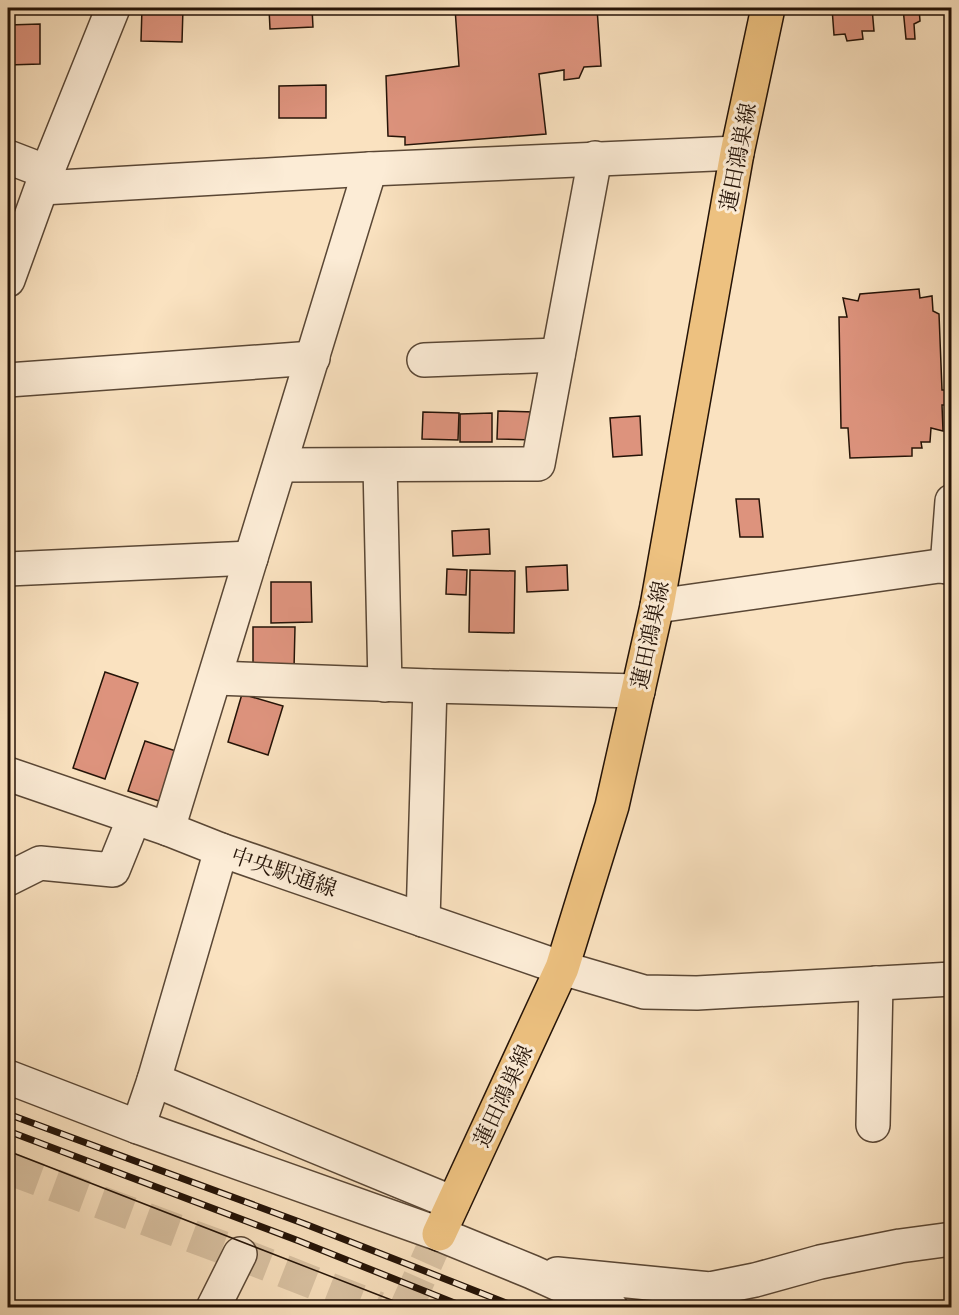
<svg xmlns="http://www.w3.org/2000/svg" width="959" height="1315" viewBox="0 0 959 1315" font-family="'EB Garamond','Noto Serif JP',serif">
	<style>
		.building { fill: #dd937d; stroke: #241307; stroke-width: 1.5 }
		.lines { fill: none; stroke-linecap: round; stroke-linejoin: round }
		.minor-tunnel { stroke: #dac3a4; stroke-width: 33; stroke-dasharray: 33 16; stroke-linecap: butt }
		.major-tunnel { stroke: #dac3a4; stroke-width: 33; stroke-dasharray: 33 16; stroke-linecap: butt }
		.minor-casing { stroke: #5a4735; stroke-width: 36 }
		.major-casing { stroke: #241307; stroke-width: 36 }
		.minor { stroke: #fcecd6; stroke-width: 33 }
		.major { stroke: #edc180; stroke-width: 33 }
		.tram { stroke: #241307; stroke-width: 1.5 }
		.rail-casing { stroke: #241307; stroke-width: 7 }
		.rail { stroke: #fcecd6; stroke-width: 4.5; stroke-dasharray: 14; stroke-linecap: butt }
		.labels { text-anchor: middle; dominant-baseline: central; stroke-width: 6; stroke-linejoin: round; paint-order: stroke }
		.street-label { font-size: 22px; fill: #241307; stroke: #fcecd6 }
	</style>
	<rect width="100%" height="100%" fill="#fae2c0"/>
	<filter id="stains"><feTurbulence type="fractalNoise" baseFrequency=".00333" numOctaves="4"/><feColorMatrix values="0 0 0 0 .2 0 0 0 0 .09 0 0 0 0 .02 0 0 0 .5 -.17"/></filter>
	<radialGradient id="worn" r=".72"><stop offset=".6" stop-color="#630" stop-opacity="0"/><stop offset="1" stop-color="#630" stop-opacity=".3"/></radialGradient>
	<g class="building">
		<polygon points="142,8 183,8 182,42 141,41"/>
		<polygon points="269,8 312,8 313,27 270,29"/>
		<polygon points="455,8 597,8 601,66 584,67 579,78 564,80 564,70 539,74 546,134 405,145 405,137 388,136 386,76 459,66"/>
		<polygon points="832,8 872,8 874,31 862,31 863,39 847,41 845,34 834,35"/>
		<polygon points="903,8 919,8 920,21 914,24 915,39 906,39"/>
		<polygon points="40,24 40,64 8,65 8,25"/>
		<polygon points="326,85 326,118 279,118 279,86"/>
		<polygon points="919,289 920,298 932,296 933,311 939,314 942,390 952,390 952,405 942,405 943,431 931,428 930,442 921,442 922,448 912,448 912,456 850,458 848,428 841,428 839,317 847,317 843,298 858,301 860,294"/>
		<polygon points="498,411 535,412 534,440 497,439"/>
		<polygon points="423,412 459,413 458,440 422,439"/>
		<polygon points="492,413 492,442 460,442 460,414"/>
		<polygon points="640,416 642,455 613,457 610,418"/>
		<polygon points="736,499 759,499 763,537 740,537"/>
		<polygon points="489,529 490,554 453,556 452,531"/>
		<polygon points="567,565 568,590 527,592 526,567"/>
		<polygon points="447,569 467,570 466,595 446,594"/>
		<polygon points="470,570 515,571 514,633 469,632"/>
		<polygon points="271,582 311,582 312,622 271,623"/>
		<polygon points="253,627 295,627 294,669 253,669"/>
		<polygon points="105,672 138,683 105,779 73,768"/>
		<polygon points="242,694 283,706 268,755 228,742"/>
		<polygon points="145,741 179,752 162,802 128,791"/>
	</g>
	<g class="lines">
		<polyline class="minor-tunnel" points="8,1168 240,1254 378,1308"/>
		<polyline class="major-tunnel" points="406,1308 439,1234"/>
		<g class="minor-casing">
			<g id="minor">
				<polyline points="8,157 47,172"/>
				<polyline points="42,188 370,169 737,153"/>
				<polyline points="8,280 47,172 113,8"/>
				<polyline points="424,360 558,355"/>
				<polyline points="8,380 313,358"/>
				<polyline points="280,465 538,464 595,158"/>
				<polyline points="380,465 385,685"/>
				<polyline points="947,567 952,501"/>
				<polyline points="8,569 251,558"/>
				<polyline points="657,606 939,566 952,567"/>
				<polyline points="216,678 430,686 638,691"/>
				<polyline points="8,774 168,829 221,850 562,968 644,992 697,993 952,979"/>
				<polyline points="168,829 370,169"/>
				<polyline points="8,879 40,863 113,870 134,818"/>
				<polyline points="423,920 430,686"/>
				<polyline points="8,1077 138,1127 439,1234 532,1272 611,1308"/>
				<polyline points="154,1080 453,1203"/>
				<polyline points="873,1125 876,983"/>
				<polyline points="138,1127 154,1080 221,850"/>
				<polyline points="557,1274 710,1289 755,1280 820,1262 900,1246 952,1239"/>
				<polyline points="213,1308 240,1254"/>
			</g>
		</g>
		<g class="major-casing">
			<polyline id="major" points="439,1234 562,968 612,806 657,606 737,153 768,8"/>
		</g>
		<use href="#minor" class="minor"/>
		<use href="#major" class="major"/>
		<polyline class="tram" points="8,1151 412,1308"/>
		<g class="rail-casing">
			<g id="rail">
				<polyline points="8,1114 305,1224 519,1308"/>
				<polyline points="8,1131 299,1241 467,1308"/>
			</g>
		</g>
		<use href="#rail" class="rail"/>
	</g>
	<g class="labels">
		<g class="street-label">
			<text transform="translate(738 157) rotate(-79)">蓮田鴻巣線</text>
			<text transform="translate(650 635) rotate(-78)">蓮田鴻巣線</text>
			<text transform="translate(284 872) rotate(19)">中央駅通線</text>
			<text transform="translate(503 1096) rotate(-65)">蓮田鴻巣線</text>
		</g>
	</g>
	<rect width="959" height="1315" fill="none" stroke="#fae2c0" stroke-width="30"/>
	<rect x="9" y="9" width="941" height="1297" fill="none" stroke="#241307" stroke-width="3"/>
	<rect x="15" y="15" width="929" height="1285" fill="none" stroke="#241307" stroke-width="1.5"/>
	<rect width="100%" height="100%" filter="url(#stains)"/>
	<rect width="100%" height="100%" fill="url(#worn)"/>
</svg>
